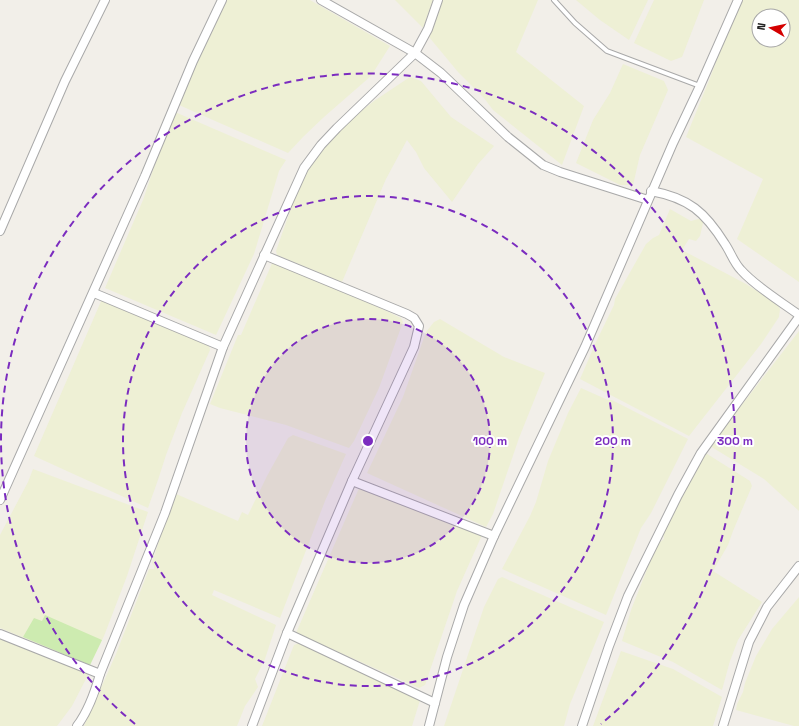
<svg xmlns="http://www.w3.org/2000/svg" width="799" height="726" viewBox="0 0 799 726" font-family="'Space Grotesk',sans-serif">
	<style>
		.farmland { fill: #eef0d5; fill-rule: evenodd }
		.grass { fill: #cdebb0 }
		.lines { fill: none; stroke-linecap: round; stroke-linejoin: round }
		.service-casing { stroke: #a9a9a9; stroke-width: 6 }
		.minor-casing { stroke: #a9a9a9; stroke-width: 10 }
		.service { stroke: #fff; stroke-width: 4 }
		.minor { stroke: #fff; stroke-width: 8 }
		.ring { fill: none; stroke: #7b2cbf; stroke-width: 2; stroke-dasharray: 7 5 }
		.centre { fill: #7b2cbf; stroke: #fff; stroke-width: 2 }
		.ring-label { font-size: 12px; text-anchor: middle; font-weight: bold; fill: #7b2cbf; stroke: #fff; stroke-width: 4; stroke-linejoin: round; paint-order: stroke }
	</style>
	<rect width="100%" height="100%" fill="#f2efe9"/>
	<g class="farmland">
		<polygon points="226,0 310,0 390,46 371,76 324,117 304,136 288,153 179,105 208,35"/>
		<polygon points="395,0 433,0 423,28"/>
		<polygon points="441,0 538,0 516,52 584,106 562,165 493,110 484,98 458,72 429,37"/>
		<polygon points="576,0 648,0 629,40 600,20"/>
		<polygon points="654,0 704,0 682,57 671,61 634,43"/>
		<path d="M741,0H799V282L737,239L763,179L686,137L710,78L733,16ZM759,16H783V40H759Z"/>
		<polygon points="623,64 664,81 668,90 640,155 633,185 620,185 576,163 593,120 610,93"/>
		<polygon points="410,77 421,81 451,117 494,146 478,164 452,202 424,168 416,152 407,140 386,179 342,282 277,255 276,251 296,194 304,175 317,155 351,119 374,101"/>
		<polygon points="175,112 286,160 279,171 254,254 216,335 105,288 143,200 170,119"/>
		<polygon points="670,209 691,221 698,219 704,219 700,236 696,241 689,239 682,250 746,284 777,304 780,309 779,317 761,344 689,436 580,379 596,342 614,305 615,299 646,244 653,238 659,235"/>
		<polygon points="273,261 340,289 401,318 403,322 379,388 354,441 349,448 286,425 220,408 210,404 238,335 241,335"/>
		<polygon points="102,299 209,345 210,350 182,413 166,455 159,477 148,508 34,456"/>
		<polygon points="440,319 504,357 545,373 519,438 493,514 486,527 367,473 403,397 426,332 434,322"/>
		<polygon points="799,331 799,511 764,479 710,446"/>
		<polygon points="581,388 608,400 612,400 688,439 651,513 641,528 606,615 502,569 530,516 536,502 548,461 568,413"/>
		<polygon points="293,435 346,454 325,501 280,618 214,590 212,595 276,625 265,659 255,679 258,687 245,706 237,726 84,726 116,654 149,569 154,569 154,566 152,563 174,493 238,521 242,512 248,515 267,476 288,438"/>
		<polygon points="704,452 750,481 752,486 733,531 728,545 713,571 762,602 738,640 730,661 722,690 673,662 622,641 631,610 657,544 664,539 663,534"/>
		<polygon points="33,469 148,512 127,576 104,636 90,665 0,628 0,535 28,482"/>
		<polygon points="360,486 482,535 457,591 425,685 419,688 296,633"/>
		<polygon points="502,577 604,622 570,704 564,726 444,726 484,607 498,579"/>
		<polygon points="799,597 799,726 794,726 736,710 737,704 743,692 745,683 756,656 772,629"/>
		<polygon points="0,637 89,673 72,706 57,726 0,726"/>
		<polygon points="299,643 421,697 412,726 262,726 294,645"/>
		<polygon points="621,651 673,669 722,697 713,726 593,726"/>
	</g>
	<polygon class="grass" points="45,615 102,640 90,665 23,637 34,618 42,621"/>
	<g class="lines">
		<g class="service-casing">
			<polyline id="service" points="554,0 575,23 607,51 700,86"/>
		</g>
		<g class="minor-casing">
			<g id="minor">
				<polyline points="321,0 415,53 441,73 508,137 543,165 560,172 648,200"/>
				<path d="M651,191C689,198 705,212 725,244C731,253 734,263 741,270C756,287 780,301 799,315"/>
				<polyline points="0,231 65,81 105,0"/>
				<polyline points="94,293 223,347"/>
				<polyline points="352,481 494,536"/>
				<polyline points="0,500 145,176 193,61 222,0"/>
				<polyline points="287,633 435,703"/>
				<polyline points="0,634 100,674"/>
				<path d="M77,726C89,710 95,692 100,674L165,513L223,347L304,168L321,145L337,128L415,53L428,29L438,0"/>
				<polyline points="252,726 287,633 352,481 414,347 419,326 414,318 407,314 264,255"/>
				<polyline points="429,726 447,657 464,605 494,536 585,347 673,143 700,86 738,0"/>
				<polyline points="582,726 609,646 628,596 678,495 701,453 799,317"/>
				<polyline points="723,726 749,642 767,607 799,566"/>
			</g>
		</g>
		<use href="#service" class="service"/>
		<use href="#minor" class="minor"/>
	</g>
	<circle cx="368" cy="441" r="122" fill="#7b2cbf" fill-opacity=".12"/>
	<g class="ring">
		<circle cx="368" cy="441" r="122"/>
		<circle cx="368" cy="441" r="245"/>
		<path d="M135 724A367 367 0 1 1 601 724"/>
	</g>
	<circle cx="368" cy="441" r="6" class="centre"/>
	<g class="ring-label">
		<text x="490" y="445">100 m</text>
		<text x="613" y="445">200 m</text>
		<text x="735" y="445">300 m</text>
	</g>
	<g transform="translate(771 28) rotate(279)"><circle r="19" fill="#ffffff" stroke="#a7a7a7"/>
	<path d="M0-3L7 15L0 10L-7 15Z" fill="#d40000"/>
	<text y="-6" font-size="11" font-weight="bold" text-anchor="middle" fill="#222222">N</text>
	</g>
</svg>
